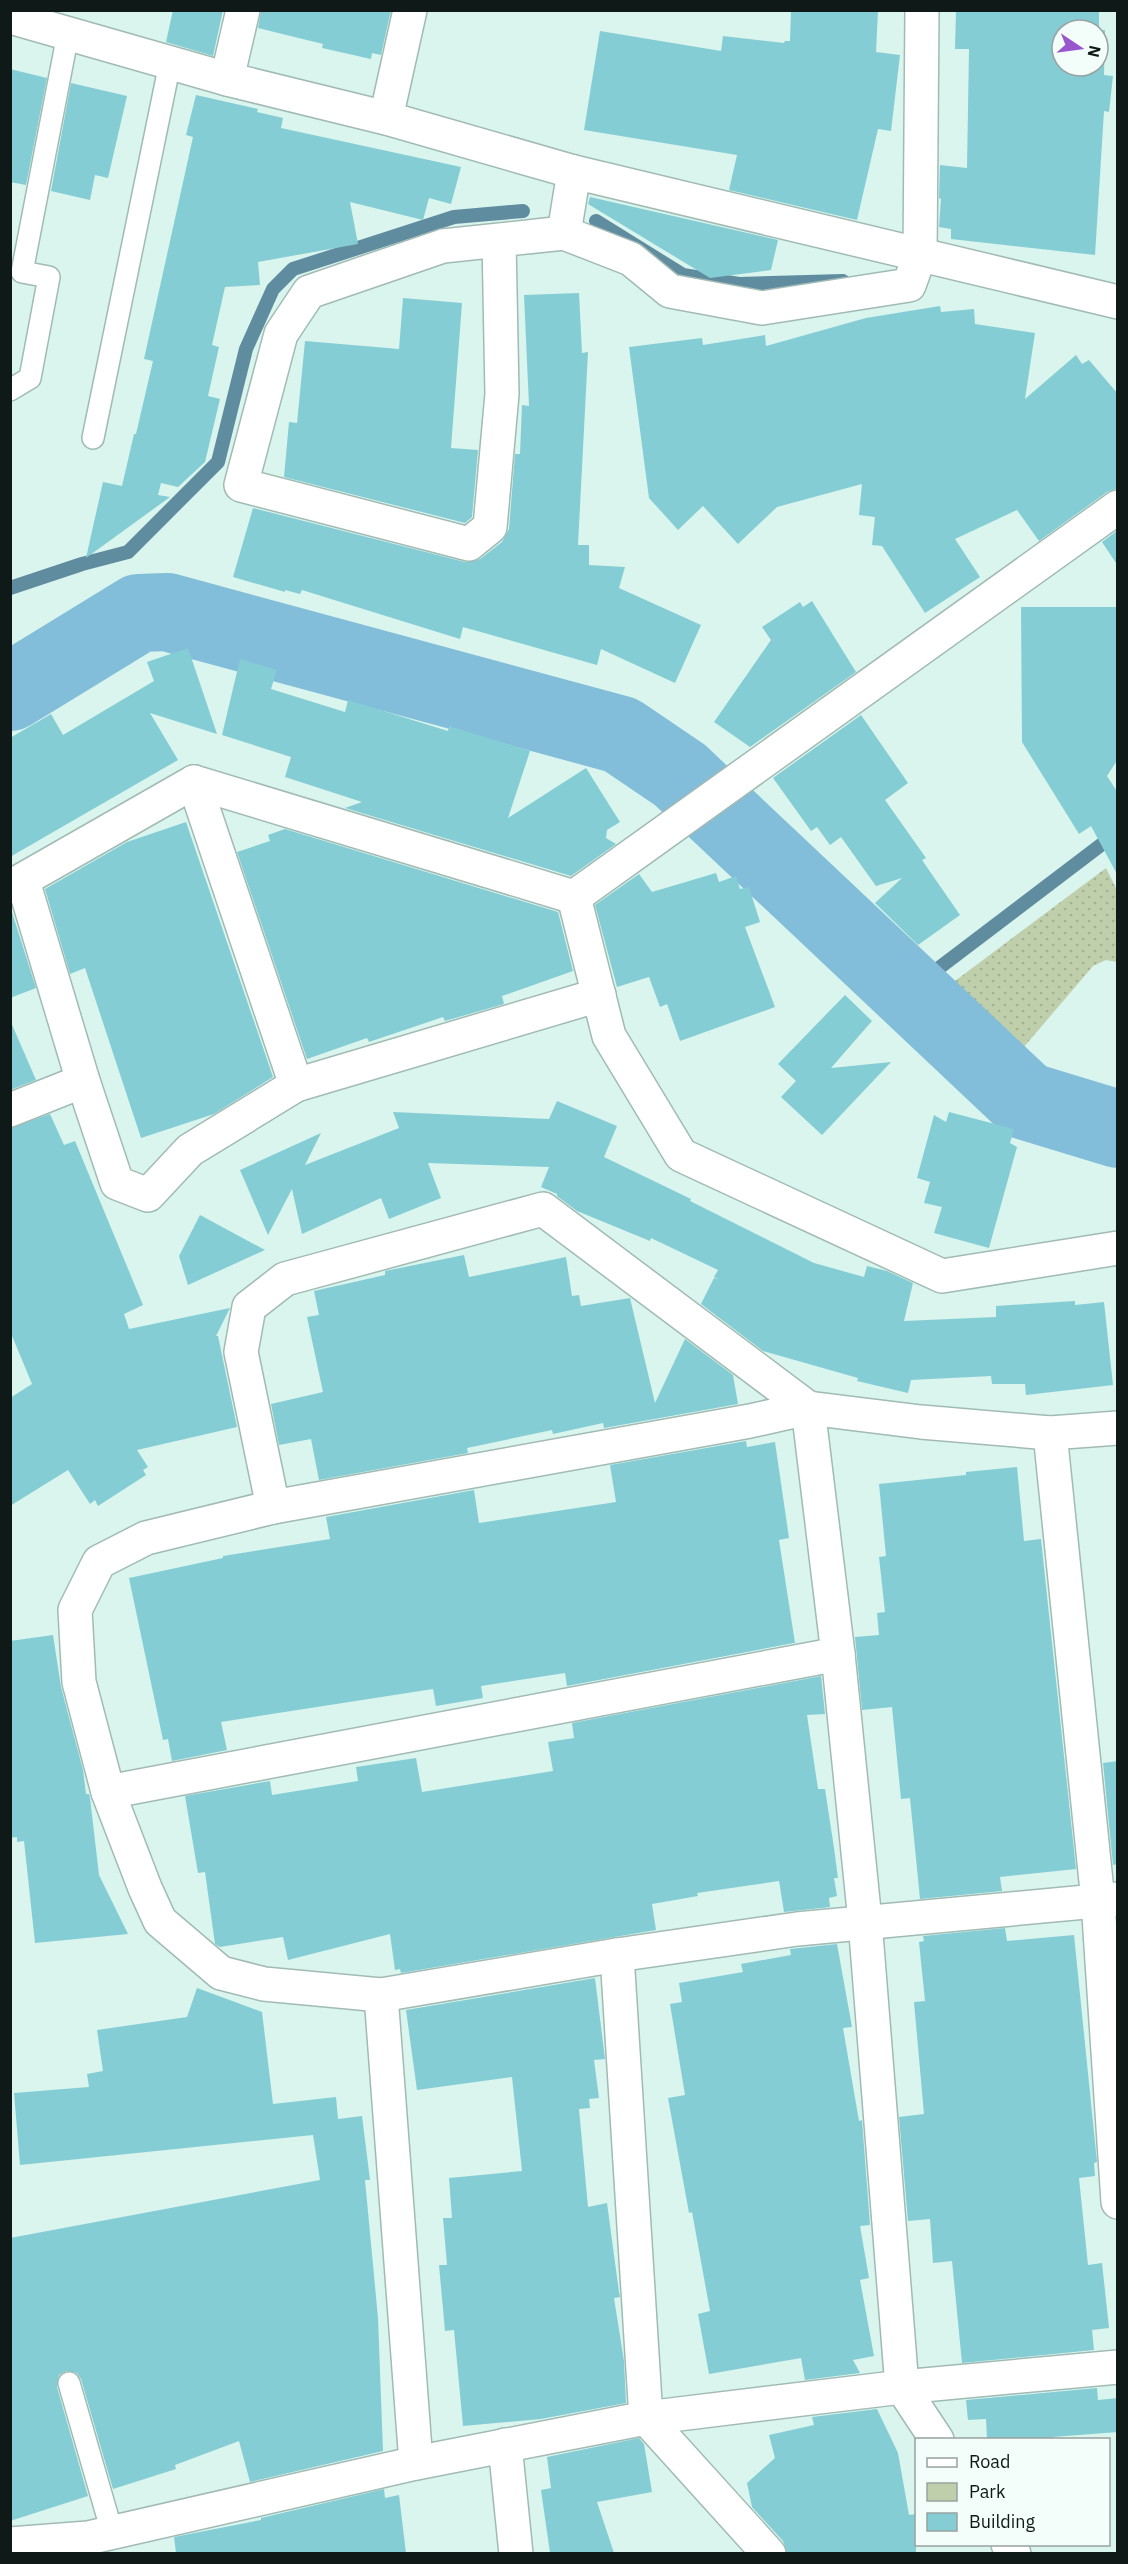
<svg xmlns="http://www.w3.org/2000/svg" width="1128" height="2564" viewBox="0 0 1128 2564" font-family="'IBM Plex Sans',sans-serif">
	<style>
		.green { fill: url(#green-dots) }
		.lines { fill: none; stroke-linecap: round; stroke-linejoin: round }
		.stream { stroke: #608c9f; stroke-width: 14 }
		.river { stroke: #82bdd9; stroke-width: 78 }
		.building { fill: #85cdd4; fill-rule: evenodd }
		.lane-casing { stroke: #a1bbb4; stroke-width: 24 }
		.street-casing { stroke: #a1bbb4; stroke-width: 36 }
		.lane { stroke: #fff; stroke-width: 21 }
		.street { stroke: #fff; stroke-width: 33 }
	</style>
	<defs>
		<pattern id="green-dots" width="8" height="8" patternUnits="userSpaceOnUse" patternTransform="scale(1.5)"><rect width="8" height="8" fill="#c0cfab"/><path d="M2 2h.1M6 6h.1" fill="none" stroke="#a4b192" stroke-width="1.8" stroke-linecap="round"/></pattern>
	</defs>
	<rect width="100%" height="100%" fill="#d9f5ed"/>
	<polygon class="green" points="1106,868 1117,890 1117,962 1106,960 1093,966 1012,1061 950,1010 943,990"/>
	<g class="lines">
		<g class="stream">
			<polyline points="596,221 683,275 739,284 843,281"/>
			<polyline points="10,588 82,564 128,552 218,462 246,349 273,289 293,269 454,217 523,211"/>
			<polyline points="910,990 1114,835"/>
		</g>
		<polyline class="river" points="10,692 139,613 167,612 621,735 680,775 1026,1101 1118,1129"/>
	</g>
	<g class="building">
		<polygon points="173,10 223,10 213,56 166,42"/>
		<polygon points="261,10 391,10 381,55 372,53 371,59 322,48 323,44 258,28"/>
		<polygon points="791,10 878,10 876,52 900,55 891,131 878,129 857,220 729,190 737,155 584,130 600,31 721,51 723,36 784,43 785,41 790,41"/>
		<path d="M956,10H1099V30H1105L1104,75L1113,76L1109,112L1104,111L1095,255L951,239V229L939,227L941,199L939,198L940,165L967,168L969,49H955ZM1062,30H1098V66H1062Z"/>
		<polygon points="10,69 47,78 26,185 10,182"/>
		<polygon points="71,83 127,96 108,178 95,175 90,200 51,191"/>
		<polygon points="196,95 258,109 257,112 283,118 281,128 461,167 451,204 429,198 423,220 350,202 358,244 258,262 260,285 225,287 212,345 219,347 208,396 220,399 205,462 178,487 161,483 158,495 170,497 86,558 103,482 122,486 134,434 136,434 153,361 144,359 193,137 186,135"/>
		<polygon points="590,197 778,240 771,270 710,278 588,204"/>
		<polygon points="579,293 582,353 588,352 578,545 589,545 589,565 625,567 619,588 701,625 675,683 601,649 597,665 463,627 460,639 302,590 300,594 285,590 285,592 233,577 253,508 465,562 480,559 502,542 509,529 515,454 520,454 522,405 529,406 524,295"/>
		<polygon points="403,298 462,303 451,448 478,450 472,517 465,523 284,477 289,422 297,423 305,341 399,349"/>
		<polygon points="940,306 941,312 974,309 975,324 1035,333 1025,399 1076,355 1082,364 1089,360 1118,394 1118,488 1107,492 1039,541 1017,510 955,539 980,577 925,613 882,546 872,545 875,517 859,515 862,484 777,507 738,544 703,506 678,530 649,498 629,347 702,338 703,345 765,335 766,346 866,318"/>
		<polygon points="1118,530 1118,566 1102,542"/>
		<polygon points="812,601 856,672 750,747 714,722 771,640 762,627 800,602 803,607"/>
		<polygon points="1021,607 1118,607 1118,759 1107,776 1118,793 1118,876 1091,826 1079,834 1022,742"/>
		<polygon points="188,648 217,734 150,713 178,760 10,857 10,738 51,714 63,735 154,681 147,662"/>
		<polygon points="240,659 277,670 271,689 345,712 348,700 448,731 449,726 530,751 508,818 586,768 620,822 607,830 606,838 616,844 571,876 345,808 362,802 285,777 291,757 222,735"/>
		<polygon points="861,715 908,783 885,800 926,858 922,860 960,915 918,945 875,903 902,878 876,886 841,837 830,845 817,827 811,831 773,778"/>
		<polygon points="186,822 273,1077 214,1114 141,1138 85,968 70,974 45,889 127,842"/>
		<polygon points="285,829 558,912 573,971 502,996 504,1004 445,1021 443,1017 369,1042 367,1038 307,1059 237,852 270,841 268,835"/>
		<polygon points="716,873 719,882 736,876 740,889 749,887 760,922 745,927 775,1007 680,1041 667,1004 660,1007 649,977 617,987 595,905 639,874 652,892"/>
		<polygon points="10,906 36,988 10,998"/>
		<polygon points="845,995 872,1021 831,1068 891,1062 822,1135 781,1097 796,1081 778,1064"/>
		<polygon points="10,1020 36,1080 10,1090"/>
		<polygon points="557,1101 617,1126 604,1157 691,1199 690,1201 814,1263 864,1277 867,1266 887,1271 913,1283 904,1321 996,1317 996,1306 1075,1301 1075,1305 1104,1302 1113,1385 1026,1395 1025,1384 992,1384 991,1376 911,1380 908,1393 857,1381 858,1378 763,1351 701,1304 714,1278 718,1279 714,1277 718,1270 651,1238 650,1241 577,1211 557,1196 557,1194 541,1187 549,1167 428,1163 441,1198 389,1219 381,1198 302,1234 292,1189 268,1235 240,1170 321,1133 305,1165 399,1128 393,1112 549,1119"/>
		<polygon points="949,1112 1014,1129 1010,1143 1017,1147 989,1248 934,1233 942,1207 924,1203 930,1182 917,1178 934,1115 946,1122"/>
		<polygon points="50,1114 64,1145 75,1141 143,1305 124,1314 129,1329 230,1308 216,1336 218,1336 237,1427 137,1450 148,1467 143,1470 146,1475 98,1506 95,1500 90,1504 68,1470 10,1506 10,1398 32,1384 10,1331 10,1128"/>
		<polygon points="200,1215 265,1250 188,1285 179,1256"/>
		<polygon points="464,1255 469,1277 566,1257 572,1296 579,1295 581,1306 630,1298 655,1403 685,1339 733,1375 738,1404 604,1428 603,1423 553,1434 552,1430 467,1448 468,1453 319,1480 311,1439 279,1445 271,1404 323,1392 307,1317 319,1315 314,1291 385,1275 385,1271 390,1270"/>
		<polygon points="746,1441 747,1447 775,1442 789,1538 779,1540 795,1643 799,1642 567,1686 565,1673 481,1686 483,1698 436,1706 433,1689 221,1722 227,1750 172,1761 168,1739 163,1740 129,1578 223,1558 223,1556 330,1539 326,1517 474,1490 479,1523 616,1502 610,1465"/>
		<polygon points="1017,1467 1024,1541 1041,1539 1076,1869 1000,1877 1002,1891 920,1899 910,1798 901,1799 892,1707 862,1710 855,1637 879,1635 877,1613 885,1612 879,1557 886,1556 879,1484 966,1475 966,1472"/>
		<polygon points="53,1635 61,1687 83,1770 86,1794 89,1794 90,1798 99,1875 128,1934 35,1943 24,1841 17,1842 17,1837 10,1838 10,1641"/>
		<polygon points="821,1676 825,1714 807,1715 818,1789 825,1789 834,1848 838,1878 834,1878 837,1896 829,1898 830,1907 784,1912 779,1881 697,1893 698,1896 652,1904 656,1930 401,1973 400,1969 395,1970 390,1934 288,1960 283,1937 220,1947 215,1944 205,1872 198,1873 185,1796 270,1781 272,1795 358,1781 356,1767 416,1758 422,1792 553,1771 548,1742 574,1738 572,1723"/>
		<polygon points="1118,1761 1118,1864 1113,1865 1103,1763"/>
		<polygon points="1005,1928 1007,1941 1074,1935 1097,2162 1094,2163 1095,2176 1079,2178 1088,2265 1102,2263 1109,2328 1092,2330 1094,2350 962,2363 952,2261 933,2263 930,2219 908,2221 899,2117 924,2114 914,2002 925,2001 919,1942 924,1941 923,1936"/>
		<polygon points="837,1944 852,2027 843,2028 859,2121 862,2120 870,2225 860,2226 869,2278 860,2280 874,2356 853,2360 860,2373 805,2380 801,2358 709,2374 698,2314 710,2311 692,2212 689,2213 668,2098 685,2095 670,2004 682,2002 679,1983 743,1972 741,1964 791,1955 790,1949"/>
		<polygon points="595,1978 605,2059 594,2060 599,2098 589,2099 590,2108 579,2109 588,2207 607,2203 619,2292 620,2297 614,2298 624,2361 626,2403 541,2419 463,2426 454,2330 445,2331 439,2265 447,2265 443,2218 452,2218 449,2178 522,2171 512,2077 417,2090 406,2010"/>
		<polygon points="197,1988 262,2012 273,2104 336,2097 338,2119 362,2116 370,2180 365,2180 378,2318 383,2451 250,2482 239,2441 175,2465 176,2469 113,2489 81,2379 77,2373 66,2371 59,2375 57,2387 88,2496 10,2521 10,2238 320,2180 313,2135 20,2165 14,2093 89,2087 87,2074 103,2071 97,2030 187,2017"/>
		<polygon points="1097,2388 1098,2400 1118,2398 1118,2432 1053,2437 1053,2439 987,2439 986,2419 968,2420 966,2400"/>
		<polygon points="877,2409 898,2453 909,2515 916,2514 916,2553 787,2553 783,2541 752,2507 747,2483 775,2458 769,2435 814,2425 812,2417"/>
		<polygon points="639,2438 644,2444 652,2492 597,2502 614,2553 550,2553 541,2490 551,2488 547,2457"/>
		<polygon points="384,2489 385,2498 399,2495 406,2553 176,2553 174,2537 261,2520 261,2518"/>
	</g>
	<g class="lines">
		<g class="lane-casing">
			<g id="lane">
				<polyline points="10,390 30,378 49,277 22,272 68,34"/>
				<polyline points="93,438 170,63"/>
				<polyline points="69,2383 112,2532"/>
			</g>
		</g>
		<g class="street-casing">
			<g id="street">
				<polyline points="10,17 227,79 386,118 574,172 1118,302"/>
				<polyline points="227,79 243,10"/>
				<polyline points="386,118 410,10"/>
				<polyline points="564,233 574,172"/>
				<polyline points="499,240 502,394 490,527 469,544 241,485 281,334 309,292 443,246 564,233 631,259 670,291 762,308 909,285 920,255 922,10"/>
				<polyline points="194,782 296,1085"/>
				<polyline points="23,881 83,1081 117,1183 148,1195 190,1150 296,1085 599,995"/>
				<polyline points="10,887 194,782 574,897 1118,507"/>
				<polyline points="574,897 609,1036 681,1155 942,1276 1118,1248"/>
				<polyline points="10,1110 83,1081"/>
				<polyline points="1118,1428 1050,1433 921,1422 808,1408 750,1421 273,1507 146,1538 99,1562 75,1610 79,1682 108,1792 145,1888 160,1921 221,1973 264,1984 381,1995 617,1955 797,1929 1118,1899"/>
				<polyline points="1050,1433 1098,1901 1118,2202"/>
				<polyline points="273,1507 241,1352 249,1307 285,1279 543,1209 808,1408 838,1654 865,1921 902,2387 937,2440"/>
				<polyline points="108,1792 838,1654"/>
				<polyline points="617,1955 646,2418 769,2554"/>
				<polyline points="381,1995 416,2463"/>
				<polyline points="505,2445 516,2554"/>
				<polyline points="10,2544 88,2538 416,2463 646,2418 902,2387 1118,2367"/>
				<polyline points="1008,2544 1014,2554"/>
			</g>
		</g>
		<use href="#lane" class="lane"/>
		<use href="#street" class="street"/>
	</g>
	<rect width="1128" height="2564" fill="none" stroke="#0f1917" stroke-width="24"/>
	<rect x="915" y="2438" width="195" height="108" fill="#f3fefb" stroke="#98a2a0" stroke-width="1.5"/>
	<rect x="927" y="2458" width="30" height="9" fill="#ffffff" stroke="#98a2a0" stroke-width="1.5"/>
	<text x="969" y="2468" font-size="18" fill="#0f1917">Road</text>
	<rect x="927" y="2483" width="30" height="18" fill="#c0cfab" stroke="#98a2a0" stroke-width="1.5"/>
	<text x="969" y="2498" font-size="18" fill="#0f1917">Park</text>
	<rect x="927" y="2513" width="30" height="18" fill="#85cdd4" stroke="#98a2a0" stroke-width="1.5"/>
	<text x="969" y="2528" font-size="18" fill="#0f1917">Building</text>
	<g transform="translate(1080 48) rotate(103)"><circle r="28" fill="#f3fefb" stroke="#98a2a0" stroke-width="1.5"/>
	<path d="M0-4.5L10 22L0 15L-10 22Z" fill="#9857cd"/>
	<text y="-9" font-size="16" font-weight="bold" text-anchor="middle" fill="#0f1917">N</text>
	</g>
</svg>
